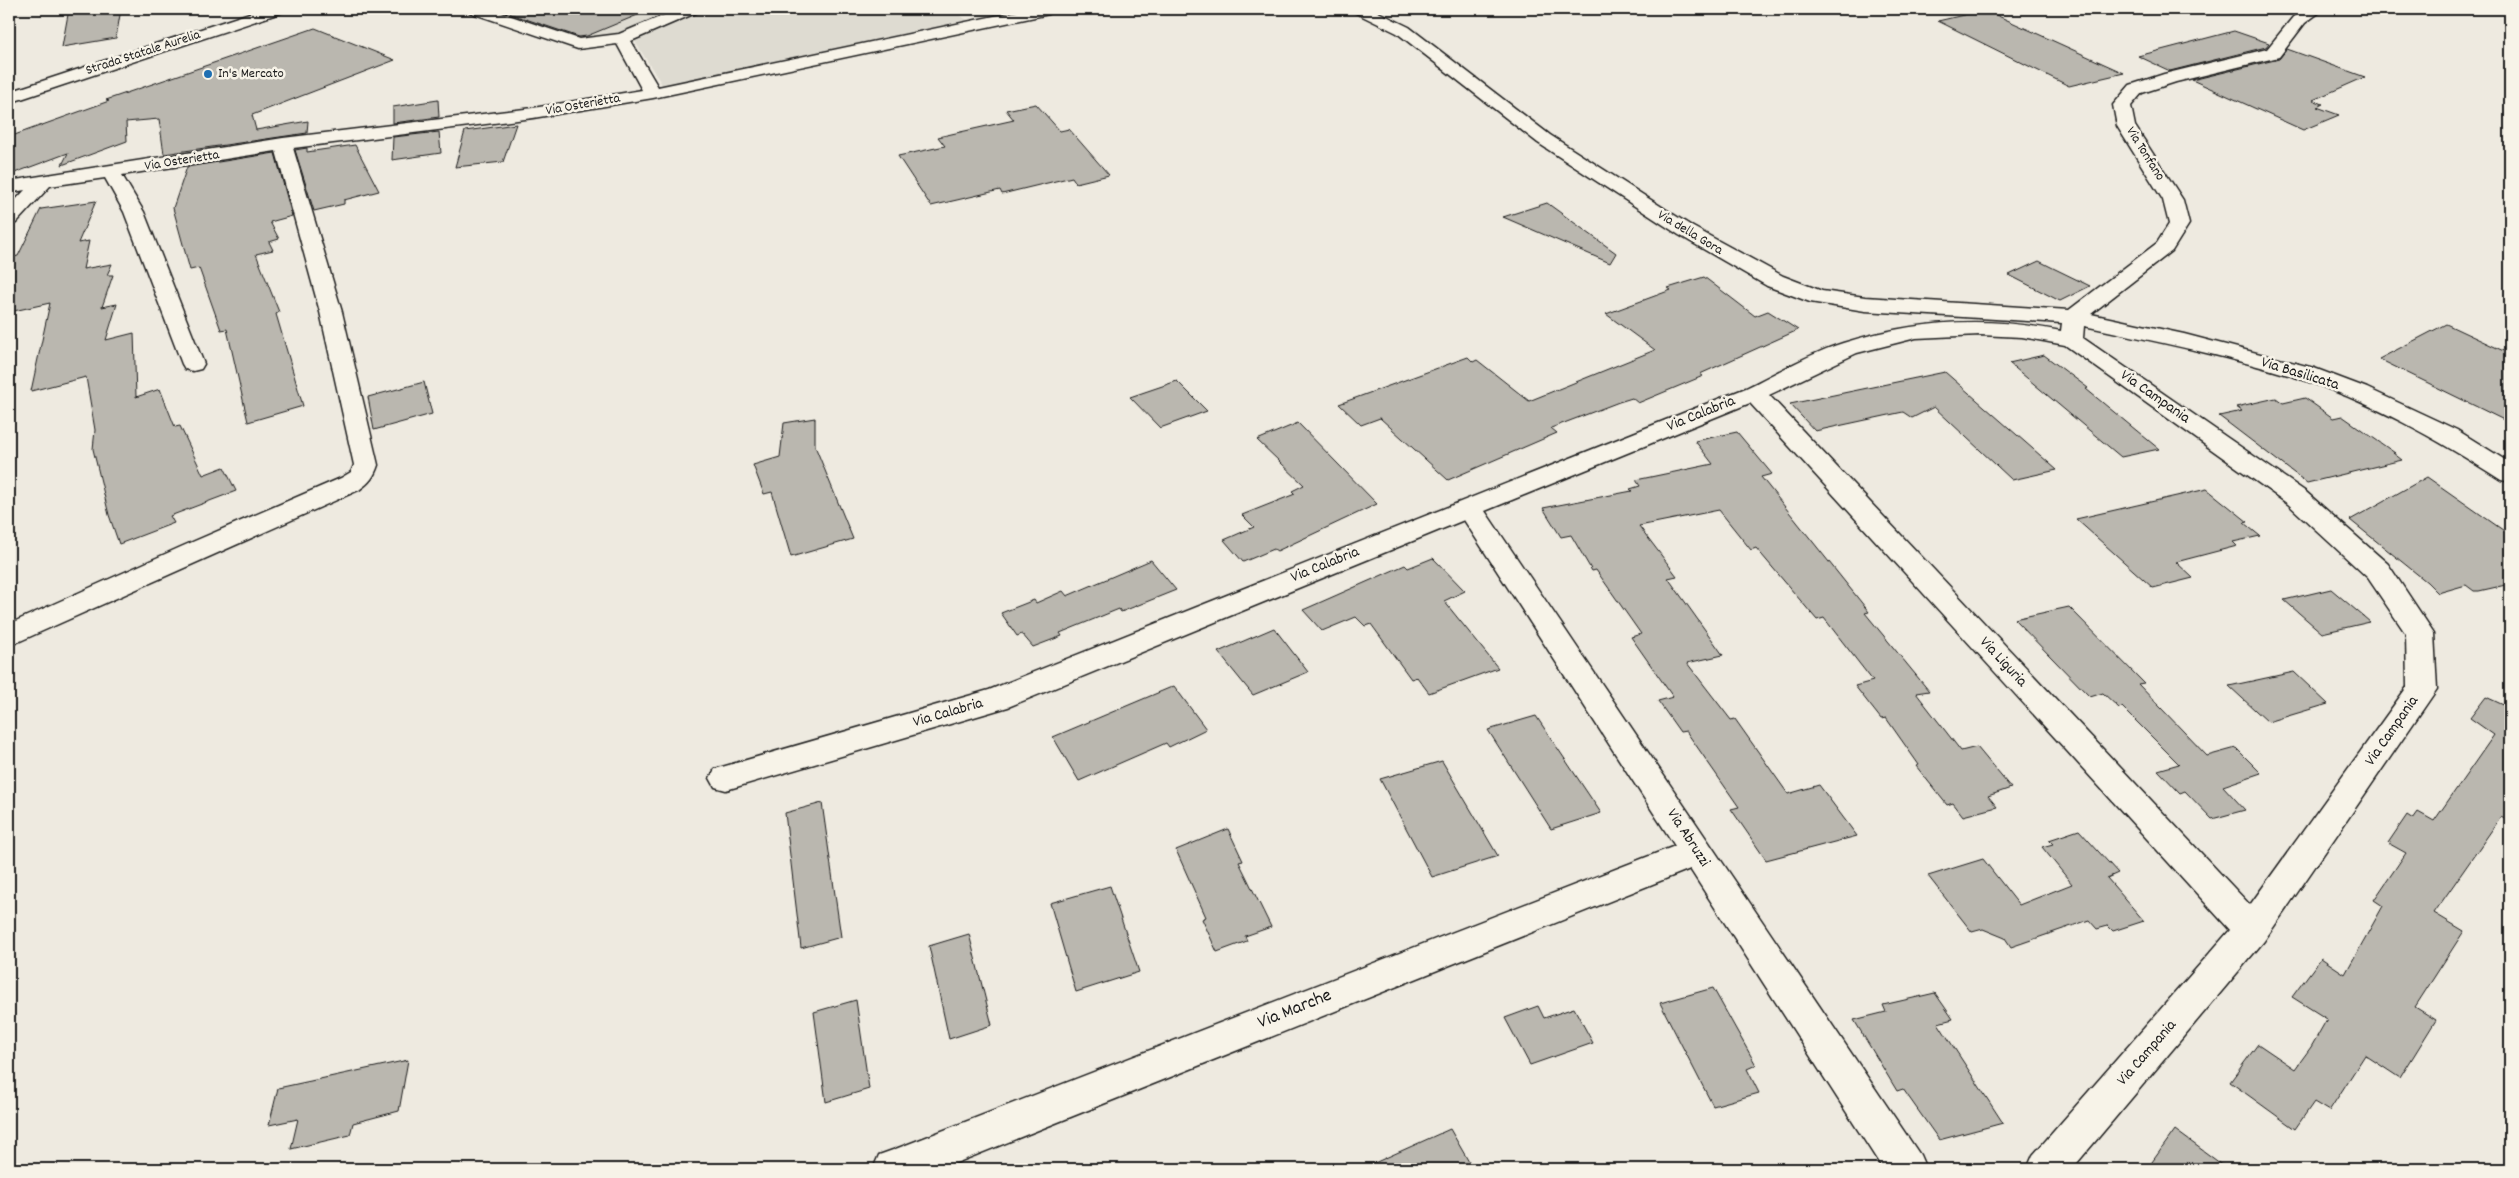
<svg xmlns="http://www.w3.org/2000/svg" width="2519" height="1178" viewBox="0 0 2519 1178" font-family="Dekko,sans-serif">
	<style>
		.built { fill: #dedbd1 }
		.building { fill: #bab7af; stroke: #1c1c1c }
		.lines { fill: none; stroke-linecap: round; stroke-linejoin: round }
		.minor-casing { stroke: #1c1c1c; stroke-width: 3 }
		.major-casing { stroke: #1c1c1c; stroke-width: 3 }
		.minor { fill: #f7f3e8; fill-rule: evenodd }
		.major { fill: #f7f3e8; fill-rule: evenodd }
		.poi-dot { fill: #1f6fb2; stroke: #f7f3e8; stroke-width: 2 }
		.labels { text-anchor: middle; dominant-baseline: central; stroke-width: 5; stroke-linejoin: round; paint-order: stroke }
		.far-street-label { font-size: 14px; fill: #1c1c1c; stroke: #f7f3e8 }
		.far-poi-label { font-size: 14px; fill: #1c1c1c; stroke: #f7f3e8; text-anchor: start }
		.street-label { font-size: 16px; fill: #1c1c1c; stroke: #f7f3e8 }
		.near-street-label { font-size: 19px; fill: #1c1c1c; stroke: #f7f3e8 }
	</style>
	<rect width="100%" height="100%" fill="#eeeae0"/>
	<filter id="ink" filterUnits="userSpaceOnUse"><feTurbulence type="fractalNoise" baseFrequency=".02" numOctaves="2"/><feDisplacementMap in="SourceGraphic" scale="10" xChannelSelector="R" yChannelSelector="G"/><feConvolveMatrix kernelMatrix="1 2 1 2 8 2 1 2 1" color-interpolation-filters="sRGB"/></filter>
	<g filter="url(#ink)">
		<polygon class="built" points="490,9 949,9 967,20 663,86 634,40 580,39"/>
		<g class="building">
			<polygon points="69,9 121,9 116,38 62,47"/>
			<polygon points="506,9 652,9 587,36 579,37 505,12"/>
			<polygon points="1985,10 2124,73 2069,86 1938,21"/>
			<polygon points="315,28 395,60 252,115 256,130 308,121 307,133 164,154 159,119 126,122 127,141 62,165 68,153 9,175 9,137 109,101 106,100"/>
			<polygon points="2234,31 2269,43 2266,47 2170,71 2138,56"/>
			<polygon points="2287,49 2365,77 2313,100 2323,104 2317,107 2339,115 2303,130 2192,80 2279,59"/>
			<polygon points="438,100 439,117 393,123 393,107"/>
			<polygon points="1036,104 1060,131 1069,129 1109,175 1076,183 1072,177 1002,194 1000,190 931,206 898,156 945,146 938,137 1014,120 1006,110"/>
			<polygon points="516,124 503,162 455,167 465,131"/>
			<polygon points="439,132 441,153 392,160 393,137"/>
			<polygon points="355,145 379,191 344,200 344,204 314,211 295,150 307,148 307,152"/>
			<polygon points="275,153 292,216 270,222 279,239 269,242 273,250 256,254 279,312 276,314 303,406 248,422 227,329 221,330 199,268 190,270 173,208 187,167"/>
			<polygon points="96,201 78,243 89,241 83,269 112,264 107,275 113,275 102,307 117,304 106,340 134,333 136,397 160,389 175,427 180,426 203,475 224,467 236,491 170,516 174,523 119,544 109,515 93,449 95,430 86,377 31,391 50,303 9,312 9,258 18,256 41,209"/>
			<polygon points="1547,203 1616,253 1610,263 1503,217"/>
			<polygon points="2039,261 2053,268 2090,286 2060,301 2009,275"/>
			<polygon points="1704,277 1755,316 1768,311 1798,330 1700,374 1703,376 1638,403 1632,398 1619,402 1551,428 1557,433 1448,480 1380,418 1361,425 1339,404 1468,357 1473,362 1477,360 1529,401 1655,350 1606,314 1671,290 1668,288"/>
			<polygon points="2446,324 2510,354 2510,423 2379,359"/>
			<polygon points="2044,355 2088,388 2086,389 2159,449 2121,457 2009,363"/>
			<polygon points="1945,372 2057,470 2012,480 1934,407 1912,418 1903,412 1815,431 1790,404"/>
			<polygon points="1177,381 1207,411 1160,428 1130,397"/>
			<polygon points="424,382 432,414 374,430 368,397"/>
			<polygon points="2276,398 2283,403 2305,398 2333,418 2342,416 2395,453 2393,453 2402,460 2307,483 2219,416 2242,411 2236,407"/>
			<polygon points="815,418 815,446 853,539 791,557 772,492 764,494 753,465 780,457 784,423"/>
			<polygon points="1298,423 1377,504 1277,551 1274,549 1243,562 1224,540 1254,527 1242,515 1295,494 1292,491 1304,485 1257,440"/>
			<polygon points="1737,432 1772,474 1761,477 1869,612 1865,613 1929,691 1916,693 1961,751 1977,747 2011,788 1988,796 1997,807 1963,816 1953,803 1947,805 1916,766 1919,765 1886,718 1881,719 1855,686 1873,681 1824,618 1817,620 1756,548 1751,550 1719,510 1639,526 1677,576 1668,578 1723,655 1687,663 1731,720 1735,719 1788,794 1819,785 1857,836 1766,860 1731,809 1739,807 1686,731 1680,732 1658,701 1673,697 1631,637 1641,634 1596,570 1592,571 1571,535 1561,537 1543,508 1632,491 1630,489 1640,486 1636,480 1713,464 1695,441"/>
			<polygon points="2427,477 2510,535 2510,584 2479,591 2474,591 2466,585 2438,593 2427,582 2350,520"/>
			<polygon points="2207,489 2248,522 2244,523 2260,536 2233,542 2237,546 2176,562 2193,578 2153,588 2076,519"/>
			<polygon points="1433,558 1465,591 1444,601 1498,668 1429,693 1417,677 1411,679 1371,624 1365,626 1356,617 1322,631 1303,610 1405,565 1408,568"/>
			<polygon points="1151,560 1176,590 1121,612 1119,609 1060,633 1062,636 1033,647 1022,634 1017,636 1001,613 1034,600 1036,603 1063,591 1067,596"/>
			<polygon points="2331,589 2370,622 2322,633 2284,600"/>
			<polygon points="2069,607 2144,683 2138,684 2207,756 2236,748 2261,773 2223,786 2245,810 2212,819 2185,791 2180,793 2158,770 2179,764 2122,707 2119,708 2103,693 2090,697 2014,619"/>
			<polygon points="1274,628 1308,672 1253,695 1218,652"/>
			<polygon points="2294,672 2328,704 2268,722 2229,686"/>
			<polygon points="1174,686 1206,729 1169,747 1166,743 1079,781 1053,737"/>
			<polygon points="2486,697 2510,708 2510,822 2501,817 2434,913 2464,931 2415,1007 2436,1020 2400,1078 2365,1055 2329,1111 2314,1102 2295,1129 2230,1082 2258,1044 2295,1069 2311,1047 2327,1019 2292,997 2321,958 2345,974 2383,906 2374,900 2406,853 2388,843 2407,815 2413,819 2418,812 2434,821 2494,735 2470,718"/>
			<polygon points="1536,716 1601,813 1551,829 1488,730"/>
			<polygon points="1442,761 1498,856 1432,877 1380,779"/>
			<polygon points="822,803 841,937 801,948 785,813"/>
			<polygon points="1228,829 1243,861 1239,862 1271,927 1245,936 1247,941 1217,952 1202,919 1206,917 1176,850"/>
			<polygon points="2079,830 2118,873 2107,878 2144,921 2113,931 2108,926 2097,929 2089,920 2011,947 2005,938 1983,929 1972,932 1928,876 1983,859 2019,905 2072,884 2042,847 2053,844 2049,840"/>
			<polygon points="1110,886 1139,972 1076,992 1050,903"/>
			<polygon points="969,934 992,1025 949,1039 929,946"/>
			<polygon points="1713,988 1756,1065 1747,1069 1759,1093 1713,1106 1660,1003"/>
			<polygon points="1935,993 1953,1019 1938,1023 2003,1123 1939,1140 1903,1089 1897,1091 1854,1020 1886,1012 1883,1005"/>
			<polygon points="856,1000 869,1089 826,1102 814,1012"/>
			<polygon points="1538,1006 1544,1018 1574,1008 1593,1043 1530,1065 1505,1018"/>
			<polygon points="408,1060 399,1111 353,1123 350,1135 291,1149 298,1119 269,1125 278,1088"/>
			<polygon points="1450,1129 1473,1169 1361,1169"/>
			<polygon points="2175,1130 2228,1169 2147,1169"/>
		</g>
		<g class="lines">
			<g class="minor-casing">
				<g id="minor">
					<path d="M467,9H490L579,39L619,34L679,9H700L698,12L631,41L658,87L1028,9H1057L1049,14L653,98L533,118L293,148L342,312L378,465C374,477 370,482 359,490L9,646V624L183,546L341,478L351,472L354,465L320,312L276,151L122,175L144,212L204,364L201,369L193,371L185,369L182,364L124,212L105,178L50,186L16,223L9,225V207L25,190L9,193V181L283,138L533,108L642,90L617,44L578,49L469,12Z"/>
					<path d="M1352,9H1372L1409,27L1550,135L1693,227L1783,276L1822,291L1865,297L2069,310L2157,243L2169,224L2163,200L2117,126L2113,105L2130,85L2164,74L2267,49L2293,17L2306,9H2324L2305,23L2279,57L2176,82L2142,93L2131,106L2135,126L2183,200L2189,224L2172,251L2091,314L2184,334L2314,368L2367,388L2457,430L2510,463V482L2501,480C2437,439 2370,401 2298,378C2228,356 2155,341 2084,326L2083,338L2306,492L2388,564L2434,633L2437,689L2264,941L2072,1169H2027L2033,1155L2230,930L1750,403L1485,511L1920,1155L1926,1169H1883L1690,869L941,1169H873L879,1155L893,1150L1675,846L1464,520L1008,707L726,790L715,787L710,778L715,769L989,690L1746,388C1775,374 1813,352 1843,343C1917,320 1985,316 2061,331L2062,323L1865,311L1810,302L1767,286L1679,235L1538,143L1397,33L1354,12ZM1980,335L2022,337L2065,345L2288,504L2368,578L2406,634L2407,687L2250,905L1769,395L1857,353L1916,338Z"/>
				</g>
			</g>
			<g class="major-casing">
				<polygon id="major" points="262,9 285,9 283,12 9,103 9,92"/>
			</g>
			<use href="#minor" class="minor"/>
			<use href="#major" class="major"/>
		</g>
	</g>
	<circle class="poi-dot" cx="208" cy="74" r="5"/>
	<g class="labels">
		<g class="far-street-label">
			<text transform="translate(143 53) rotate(-18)">Strada Statale Aurelia</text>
			<text transform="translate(583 105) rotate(-10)">Via Osterietta</text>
			<text transform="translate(2145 154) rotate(58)">Via Tonfano</text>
			<text transform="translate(182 161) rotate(-9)">Via Osterietta</text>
			<text transform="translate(1690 233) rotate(31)">Via della Gora</text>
		</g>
		<g class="far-poi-label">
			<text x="218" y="74">In's Mercato</text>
		</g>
		<g class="street-label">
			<text transform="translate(2300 374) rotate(17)">Via Basilicata</text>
			<text transform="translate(2155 397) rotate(35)">Via Campania</text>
			<text transform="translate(1701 414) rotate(-22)">Via Calabria</text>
			<text transform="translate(1325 565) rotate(-22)">Via Calabria</text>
			<text transform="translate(2003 662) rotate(47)">Via Liguria</text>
			<text transform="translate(948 713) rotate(-16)">Via Calabria</text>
			<text transform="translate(2392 731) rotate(-55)">Via Campania</text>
			<text transform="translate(1688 838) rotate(57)">Via Abruzzi</text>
			<text transform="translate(2147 1053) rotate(-49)">Via Campania</text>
		</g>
		<g class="near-street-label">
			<text transform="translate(1295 1010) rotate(-22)">Via Marche</text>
		</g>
	</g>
	<rect width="2519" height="1178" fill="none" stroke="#f7f3e8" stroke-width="30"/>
	<rect x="15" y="15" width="2489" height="1148" fill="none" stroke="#1c1c1c" stroke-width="2" filter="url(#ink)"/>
</svg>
